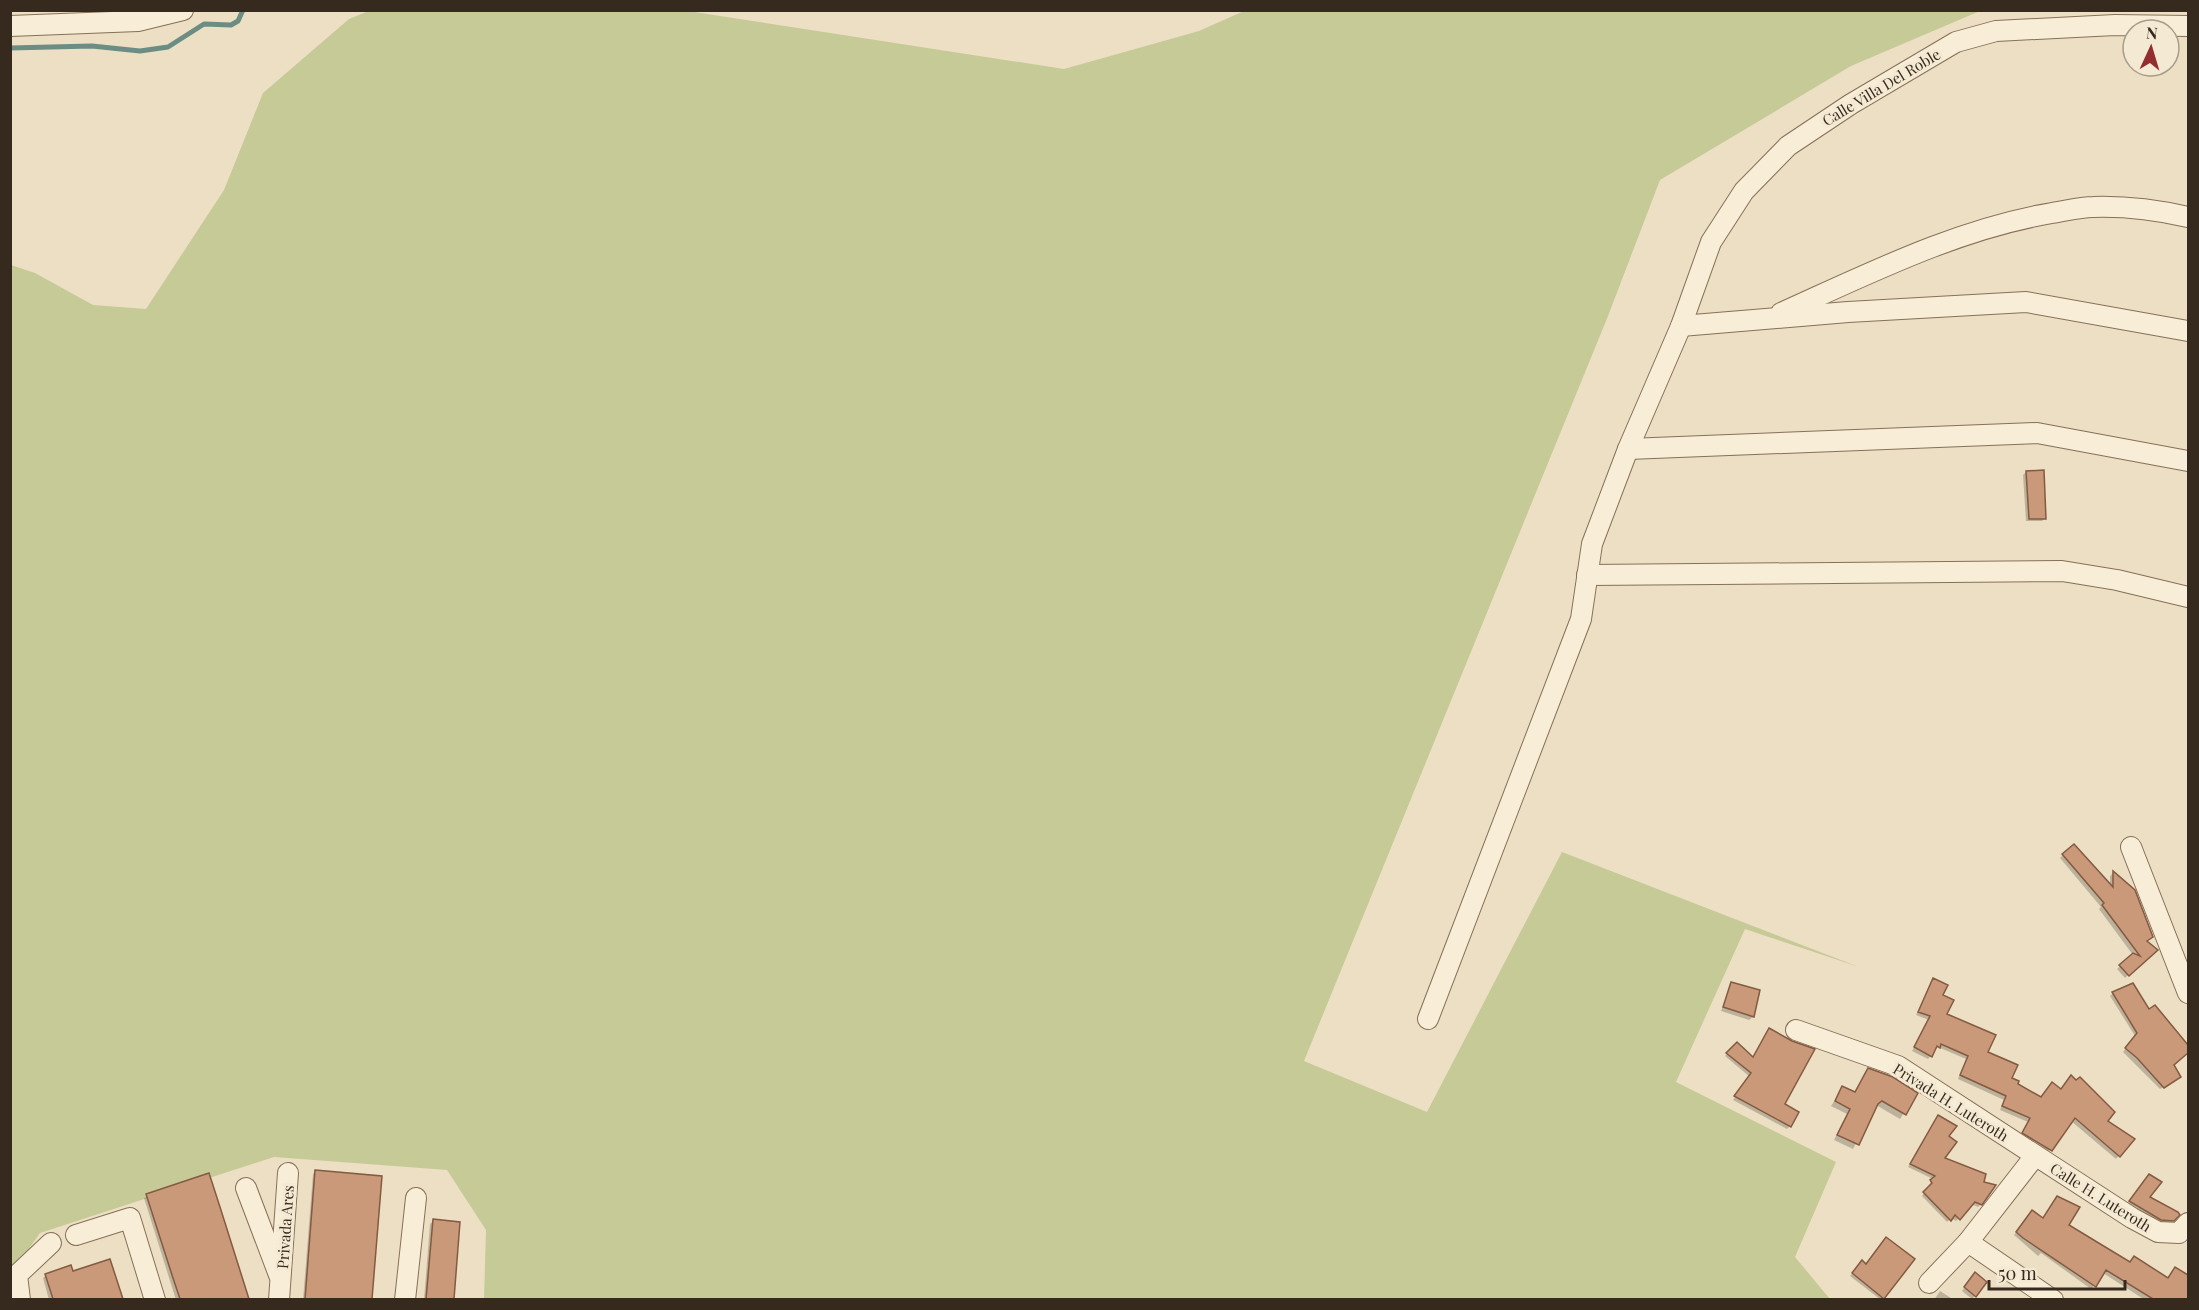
<svg xmlns="http://www.w3.org/2000/svg" width="2199" height="1310" viewBox="0 0 2199 1310" font-family="'Playfair Display',serif">
	<style>
		.green { fill: #c6ca97 }
		.shadow { fill: #0003 }
		.lines { fill: none; stroke-linecap: round; stroke-linejoin: round }
		.stream { stroke: #6c8d84; stroke-width: 5 }
		.building { fill: #c9997a; stroke: #845a41; stroke-width: 1.5 }
		.street-casing { stroke: #86705a; stroke-width: 22 }
		.street { stroke: #f8edd6; stroke-width: 20 }
		.labels { text-anchor: middle; dominant-baseline: central; stroke-width: 6; stroke-linejoin: round; paint-order: stroke }
		.street-label { font-size: 15px; fill: #36291e; stroke: #f4e9d2 }
	</style>
	<rect width="100%" height="100%" fill="#ecdfc3"/>
	<polygon class="green" points="371,10 688,11 1064,69 1199,31 1244,11 1980,11 1851,66 1660,180 1608,316 1304,1061 1427,1112 1562,852 1859,967 1745,929 1676,1082 1836,1162 1795,1257 1830,1299 484,1299 486,1230 447,1170 274,1157 40,1233 11,1274 11,265 35,273 93,305 146,309 224,190 263,93 349,19"/>
	<g class="shadow">
		<polygon points="2026,472 2045,518 2042,521 2026,521 2023,475"/>
		<polygon points="2063,855 2110,887 2110,876 2113,873 2146,942 2156,950 2125,978 2117,969 2133,955 2099,909 2101,907 2060,858"/>
		<polygon points="1933,980 1941,995 1945,1015 2016,1085 2041,1099 2106,1121 2133,1139 2116,1159 2071,1121 2047,1153 2020,1136 2028,1122 2000,1110 2004,1100 1958,1079 1966,1059 1938,1047 1928,1059 1912,1051 1929,1020 1916,1015"/>
		<polygon points="1732,983 1753,1017 1749,1020 1721,1011"/>
		<polygon points="2132,985 2149,1011 2154,1007 2188,1047 2188,1052 2173,1065 2176,1080 2160,1089 2123,1052 2135,1036 2110,996 2118,989"/>
		<polygon points="1737,1044 1783,1105 1790,1126 1787,1129 1733,1100 1750,1077 1725,1056"/>
		<polygon points="1869,1070 1916,1094 1900,1119 1876,1105 1853,1149 1834,1140 1847,1114 1831,1106 1843,1088 1854,1093"/>
		<polygon points="1938,1116 1947,1137 1942,1158 1981,1204 1978,1207 1971,1204 1956,1221 1951,1218 1947,1222 1922,1196 1933,1179 1908,1167"/>
		<polygon points="316,1171 380,1177 370,1300 303,1300 313,1174"/>
		<polygon points="208,1175 248,1300 176,1300 144,1198"/>
		<polygon points="2145,1181 2148,1198 2178,1215 2168,1225 2156,1224 2125,1207"/>
		<polygon points="2029,1215 2067,1226 2129,1263 2167,1280 2175,1269 2188,1276 2188,1300 2145,1300 2103,1273 2091,1289 2041,1253 2038,1256 2014,1235"/>
		<polygon points="433,1221 459,1223 453,1300 424,1300 430,1224"/>
		<polygon points="1912,1260 1881,1300 1850,1276 1862,1262 1866,1265"/>
		<polygon points="109,1261 121,1300 49,1300 43,1278 46,1275 72,1273"/>
		<polygon points="1972,1277 1975,1296 1972,1299 1962,1291"/>
		<polygon points="1940,1291 1951,1298 1950,1300 1934,1300"/>
	</g>
	<g class="lines">
		<polyline class="stream" points="10,48 92,46 140,51 168,47 204,24 231,25 238,21 243,10"/>
	</g>
	<g class="building">
		<polygon points="2044,470 2046,519 2029,519 2026,471"/>
		<polygon points="2074,844 2113,887 2113,871 2135,890 2153,937 2147,941 2158,950 2129,976 2119,965 2133,953 2140,956 2102,905 2104,903 2062,854"/>
		<polygon points="1933,978 1948,985 1943,995 1954,1000 1947,1014 1996,1035 1988,1052 2018,1065 2012,1078 2019,1081 2018,1084 2041,1097 2052,1082 2061,1089 2071,1075 2076,1080 2080,1077 2115,1112 2108,1121 2135,1139 2120,1157 2075,1118 2052,1151 2022,1133 2030,1118 2002,1106 2006,1096 1960,1075 1968,1056 1941,1044 1940,1048 1937,1046 1932,1057 1914,1047 1930,1016 1918,1012"/>
		<polygon points="1731,982 1760,990 1754,1017 1723,1007"/>
		<polygon points="2133,983 2149,1009 2155,1005 2188,1045 2188,1053 2174,1065 2181,1077 2164,1088 2137,1058 2125,1048 2137,1033 2112,992"/>
		<polygon points="1769,1028 1792,1041 1815,1049 1785,1104 1799,1112 1791,1127 1734,1096 1751,1073 1726,1053 1737,1042 1753,1057"/>
		<polygon points="1868,1068 1893,1077 1918,1093 1906,1115 1882,1101 1878,1104 1859,1145 1837,1135 1850,1109 1835,1101 1842,1086 1855,1092"/>
		<polygon points="1938,1115 1957,1126 1949,1136 1957,1142 1945,1158 1986,1174 1984,1182 1996,1185 1982,1205 1975,1202 1960,1220 1955,1215 1951,1221 1923,1192 1932,1183 1930,1180 1935,1176 1910,1164"/>
		<polygon points="315,1170 382,1176 372,1299 305,1299"/>
		<polygon points="209,1173 220,1207 249,1299 180,1299 172,1275 146,1194"/>
		<polygon points="2149,1174 2162,1182 2150,1197 2178,1212 2180,1215 2174,1221 2161,1220 2129,1201"/>
		<polygon points="2057,1196 2080,1207 2069,1225 2097,1242 2130,1262 2134,1256 2168,1278 2175,1267 2188,1275 2188,1299 2153,1299 2106,1270 2096,1287 2023,1238 2016,1232 2032,1210 2043,1218"/>
		<polygon points="433,1219 460,1222 454,1299 426,1299"/>
		<polygon points="1886,1237 1915,1259 1884,1299 1852,1273 1862,1260 1866,1264"/>
		<polygon points="110,1259 123,1299 53,1299 45,1274 71,1265 73,1271"/>
		<polygon points="1975,1272 1987,1282 1976,1297 1964,1287"/>
	</g>
	<g class="lines">
		<g class="street-casing">
			<g id="street">
				<polyline points="10,26 138,21 183,10"/>
				<path d="M1781,313C1868,274 1957,229 2052,213C2065,211 2080,207 2093,207C2125,206 2157,210 2188,217"/>
				<polyline points="1681,326 1848,312 2026,302 2188,331"/>
				<polyline points="1628,449 2037,433 2188,461"/>
				<polyline points="1587,575 2062,571 2117,580 2188,597"/>
				<polyline points="2131,847 2188,993"/>
				<polyline points="1428,1019 1581,619 1592,544 1628,449 1681,326 1711,242 1744,191 1788,146 1851,104 1956,42 1996,31 2115,25 2188,26"/>
				<polyline points="1796,1030 1898,1066 2132,1218 2158,1232 2179,1233 2188,1223"/>
				<polyline points="246,1188 279,1275"/>
				<polyline points="76,1235 130,1218 155,1300"/>
				<polyline points="1968,1242 2053,1300"/>
				<polyline points="1929,1283 1968,1242 2035,1156"/>
				<polyline points="20,1300 17,1275 51,1243"/>
				<polyline points="279,1300 288,1173"/>
				<polyline points="405,1300 416,1198"/>
			</g>
		</g>
		<use href="#street" class="street"/>
	</g>
	<g class="labels">
		<g class="street-label">
			<text transform="translate(1881 87) rotate(-31)">Calle Villa Del Roble</text>
			<text transform="translate(1951 1102) rotate(32)">Privada H. Luteroth</text>
			<text transform="translate(2101 1197) rotate(32)">Calle H. Luteroth</text>
			<text transform="translate(285 1227) rotate(-86)">Privada Ares</text>
		</g>
	</g>
	<rect width="2199" height="1310" fill="none" stroke="#36291e" stroke-width="24"/>
	<g transform="translate(2151 48) rotate(4)"><circle r="28" fill="#f4e9d2" stroke="#a89c8a" stroke-width="1.5"/>
	<path d="M0-4.5L10 22L0 15L-10 22Z" fill="#932d30"/>
	<text y="-9" font-size="16" font-weight="bold" text-anchor="middle" fill="#36291e">N</text>
	</g>
	<path d="M1989 1280v9h136v-9" fill="none" stroke="#36291e" stroke-width="3"/>
	<text x="1998" y="1280" font-size="18" fill="#36291e" stroke="#f4e9d2" stroke-width="4.5" paint-order="stroke">50 m</text>
</svg>
